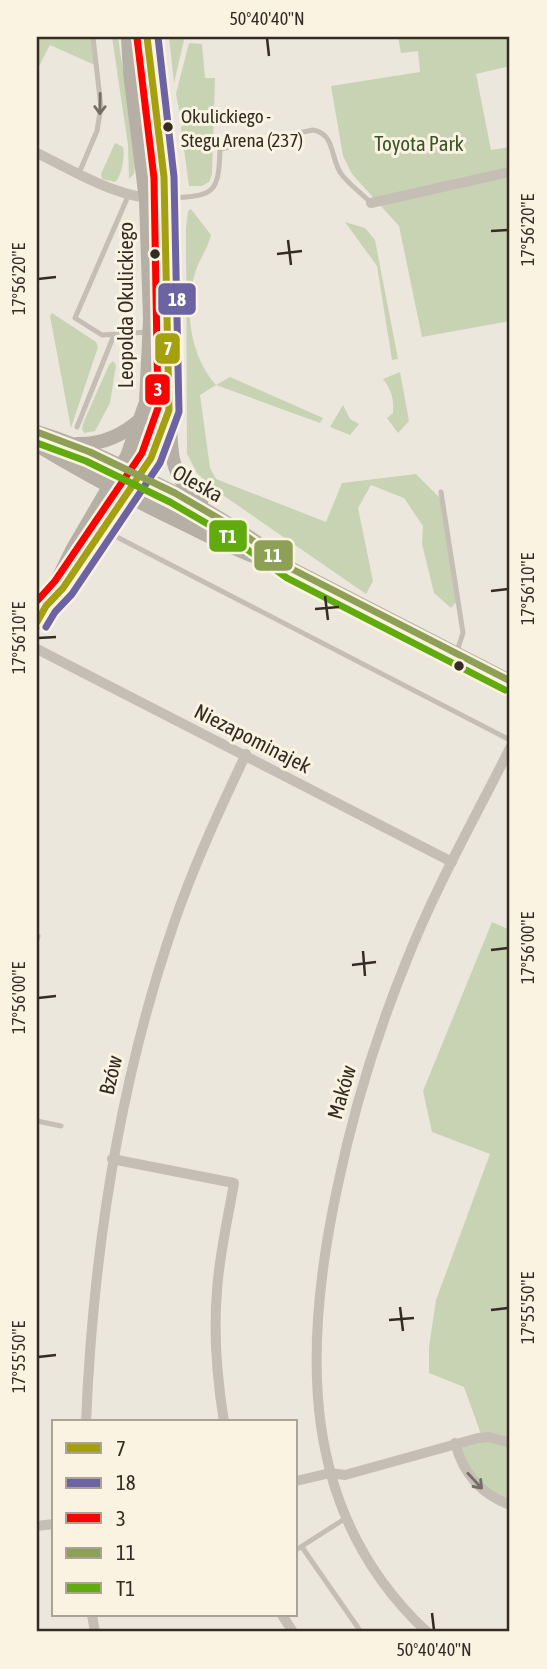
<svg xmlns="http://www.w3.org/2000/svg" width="547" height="1669" viewBox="0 0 547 1669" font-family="'Asap Condensed',sans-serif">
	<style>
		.green { fill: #c8d3b4 }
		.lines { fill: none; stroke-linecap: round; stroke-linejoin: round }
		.lane { stroke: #c4beb5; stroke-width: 5 }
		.street { stroke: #c4beb5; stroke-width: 10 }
		.secondary { stroke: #b5afa6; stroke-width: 14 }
		.bus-1-casing { stroke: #faf3e1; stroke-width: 12 }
		.bus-2-casing { stroke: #faf3e1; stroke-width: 12 }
		.bus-3-casing { stroke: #faf3e1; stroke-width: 12 }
		.bus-4-casing { stroke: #faf3e1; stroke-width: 12 }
		.bus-5-casing { stroke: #faf3e1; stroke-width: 12 }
		.bus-1 { stroke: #a4a010; stroke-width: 7 }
		.bus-2 { stroke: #6c63a2; stroke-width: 7 }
		.bus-3 { stroke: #f00; stroke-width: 7 }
		.bus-4 { stroke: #8ea056; stroke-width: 7 }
		.bus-5 { stroke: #62ab0e; stroke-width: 7 }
		.oneway { stroke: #756e65 }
		.ticks { fill: none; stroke: #342c24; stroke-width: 2.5 }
		.bus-dot { fill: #342c24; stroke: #faf3e1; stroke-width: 2.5 }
		.labels { text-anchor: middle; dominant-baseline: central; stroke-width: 6; stroke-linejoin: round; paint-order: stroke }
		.bus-label { font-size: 19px; fill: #342c24; stroke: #faf3e1; text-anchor: start }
		.park-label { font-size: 21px; fill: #3c5526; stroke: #faf3e1 }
		.street-label { font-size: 21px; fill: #342c24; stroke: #faf3e1 }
		.line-badge { stroke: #faf3e1; stroke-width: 2.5 }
		.badge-label { font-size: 19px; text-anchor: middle; font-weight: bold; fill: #fff }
		.neatline { fill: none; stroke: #342c24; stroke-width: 2.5 }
		.ticks-label { font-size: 18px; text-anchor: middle; fill: #342c24 }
	</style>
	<rect width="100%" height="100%" fill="#ece7dc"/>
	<g class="green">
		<polygon points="37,37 93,37 97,66 50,45 37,70"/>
		<polygon points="112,37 118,37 136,158 134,174 129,179 128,145"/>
		<polygon points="169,37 183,37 184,40 174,83"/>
		<polygon points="398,37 510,37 510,66 476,74 491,150 510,147 510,321 422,337 399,226 352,174 343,156 331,86 420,72 418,51 401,53"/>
		<polygon points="189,43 202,44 205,78 215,78 212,174 209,182 202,186 189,186 181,127 187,123 186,113 179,110 176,94"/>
		<path d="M115,143L123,147C125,156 122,176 115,182L102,179L101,174Z"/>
		<path d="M191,209L211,235C208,248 200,258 196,270C183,307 190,356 216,385L230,377L323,418L320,423L216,385L200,395L210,468L216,479L326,522L342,483L416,474L443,501L459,599L451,608L434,593L422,544L423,526L404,498L371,485L358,508L373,581L366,594L214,489L197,473L187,454L186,229L188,211Z"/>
		<polygon points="345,222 365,228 375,240 398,359 392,360 377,266"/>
		<polygon points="52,313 96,342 98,347 71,428 50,316"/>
		<polygon points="113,361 116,365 110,403 95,431 84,433 82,428 84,421 109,365"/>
		<path d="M400,372L409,421L398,433L387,418L393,413C394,399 392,391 383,379Z"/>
		<polygon points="343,405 350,419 359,424 350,435 330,427"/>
		<polygon points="492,922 510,930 510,1505 474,1483 455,1443 482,1437 464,1387 429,1373 429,1347 436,1300 490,1154 432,1132 423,1091"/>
	</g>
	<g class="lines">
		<g class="lane">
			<polyline points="79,173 97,131 101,107 93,37"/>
			<polyline points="129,194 75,318 102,335 148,332"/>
			<path d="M165,199C210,194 219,200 220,149L313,130C336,134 330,160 342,175C350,185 362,194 371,203"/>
			<polyline points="77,427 114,335"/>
			<polyline points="441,492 463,633 457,651"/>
			<polyline points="113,535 510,740"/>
			<polyline points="37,940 38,936"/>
			<polyline points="37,1121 61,1126"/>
			<polyline points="302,1547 361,1632"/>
			<polyline points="296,1550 346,1518"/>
		</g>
		<g class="street">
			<path d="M37,153C76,172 120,200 164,199"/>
			<polyline points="371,203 510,172"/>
			<polyline points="37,649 452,862"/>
			<path d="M112,1159L234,1183C228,1219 219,1255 217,1291C213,1336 217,1378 224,1422"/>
			<path d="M86,1422C93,1253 118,1087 173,926C193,867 219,811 246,754"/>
			<path d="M455,1443C463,1473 480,1494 510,1505"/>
			<polyline points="296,1481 330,1473 345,1475 478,1438 489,1437 510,1443"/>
			<polyline points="37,1526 54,1524"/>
			<polyline points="92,1615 95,1632"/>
			<polyline points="282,1615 293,1632"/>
			<path d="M427,1632C298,1512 303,1348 337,1189C353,1111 376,1036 406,962C435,888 475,818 510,748"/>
		</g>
		<g class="secondary">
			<path d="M170,421C171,445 170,468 186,487C191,493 197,497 201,503"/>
			<path d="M37,432C86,447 130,470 175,493C216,515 256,539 292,569L510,681"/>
			<path d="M77,444C102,445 122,436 141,419"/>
			<path d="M37,445C85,474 134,500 184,524C218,541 251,557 288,568"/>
			<polyline points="59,592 151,458 169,410 164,177 147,37"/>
			<polyline points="37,622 72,550 127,456 146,402 150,319 146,200 130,73 128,37"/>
		</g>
		<g class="bus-1-casing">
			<polyline id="bus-1" points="37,622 46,606 63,588 151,458 169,410 164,177 147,37"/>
		</g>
		<g class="bus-2-casing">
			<polyline id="bus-2" points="46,627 55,612 72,594 160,463 179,412 174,177 158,37"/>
		</g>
		<g class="bus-3-casing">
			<polyline id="bus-3" points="37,601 55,581 142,453 158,408 154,178 137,38"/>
		</g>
		<g class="bus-4-casing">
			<polyline id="bus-4" points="37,432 90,452 175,493 235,528 292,569 510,681"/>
		</g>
		<g class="bus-5-casing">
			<polyline id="bus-5" points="37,443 86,461 170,502 230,537 287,578 505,690"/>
		</g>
		<use href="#bus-1" class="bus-1"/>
		<use href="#bus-2" class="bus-2"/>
		<use href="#bus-3" class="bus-3"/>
		<use href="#bus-4" class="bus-4"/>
		<use href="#bus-5" class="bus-5"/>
	</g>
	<defs><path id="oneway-shaft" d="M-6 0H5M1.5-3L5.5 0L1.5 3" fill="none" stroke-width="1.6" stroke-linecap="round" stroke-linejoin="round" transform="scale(1.75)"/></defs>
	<g class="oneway">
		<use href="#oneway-shaft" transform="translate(100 104) rotate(91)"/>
		<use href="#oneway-shaft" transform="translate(475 1481) rotate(47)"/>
	</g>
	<path class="ticks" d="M267,38L269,56M491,231L508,230M288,240L291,265M277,254L302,251M38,279L56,277M491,591L508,589M325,596L328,620M315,609L339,607M38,638L56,637M491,950L508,948M363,951L365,976M352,965L376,962M38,998L56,996M400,1307L403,1331M491,1310L508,1308M389,1320L414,1318M38,1357L56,1355M432,1613L434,1630"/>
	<g class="bus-dot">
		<circle cx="168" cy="127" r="6"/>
		<circle cx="155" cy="254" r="6"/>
		<circle cx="459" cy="666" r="6"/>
	</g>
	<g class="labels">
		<g class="bus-label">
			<text x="181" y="116">Okulickiego -<tspan x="181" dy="24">Stegu Arena (237)</tspan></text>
		</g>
		<g class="park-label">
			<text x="419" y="143">Toyota Park</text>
		</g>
		<g class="street-label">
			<text transform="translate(125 305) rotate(-90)">Leopolda Okulickiego</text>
			<text transform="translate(198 483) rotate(29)">Oleska</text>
			<text transform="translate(253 738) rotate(27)">Niezapominajek</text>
			<text transform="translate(110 1075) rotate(-77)">Bzów</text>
			<text transform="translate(341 1092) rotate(-74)">Maków</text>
		</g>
	</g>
	<g class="line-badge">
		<rect x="157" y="282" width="40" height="34" rx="7" fill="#6c63a2"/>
		<rect x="154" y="332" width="27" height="33" rx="7" fill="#a4a010"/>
		<rect x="144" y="373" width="27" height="33" rx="7" fill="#f00"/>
		<rect x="208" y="519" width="40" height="34" rx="7" fill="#62ab0e"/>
		<rect x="253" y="539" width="41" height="33" rx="7" fill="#8ea056"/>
	</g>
	<g class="badge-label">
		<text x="177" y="306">18</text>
		<text x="168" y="355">7</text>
		<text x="158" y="396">3</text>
		<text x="228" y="543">T1</text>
		<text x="273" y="562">11</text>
	</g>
	<rect width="547" height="1669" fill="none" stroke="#faf3e1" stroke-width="77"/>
	<rect x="52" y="1420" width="245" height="196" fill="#faf3e1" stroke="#aba395" stroke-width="2"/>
	<rect x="66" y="1443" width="35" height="10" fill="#a4a010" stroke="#aba395" stroke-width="2"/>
	<text x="116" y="1456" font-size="21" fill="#342c24">7</text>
	<rect x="66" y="1478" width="35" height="10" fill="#6c63a2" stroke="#aba395" stroke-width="2"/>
	<text x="116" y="1490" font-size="21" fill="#342c24">18</text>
	<rect x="66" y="1513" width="35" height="10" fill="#ff0000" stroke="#aba395" stroke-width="2"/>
	<text x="116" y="1526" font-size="21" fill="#342c24">3</text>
	<rect x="66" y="1548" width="35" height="10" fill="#8ea056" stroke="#aba395" stroke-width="2"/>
	<text x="116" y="1560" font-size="21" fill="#342c24">11</text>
	<rect x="66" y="1583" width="35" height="10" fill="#62ab0e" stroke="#aba395" stroke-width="2"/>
	<text x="116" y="1596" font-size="21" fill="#342c24">T1</text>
	<rect x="38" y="38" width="470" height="1592" class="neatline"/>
	<g class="ticks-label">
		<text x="267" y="25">50°40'40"N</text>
		<text transform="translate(528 230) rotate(-90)" y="6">17°56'20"E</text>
		<text transform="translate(19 279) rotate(-90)" y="6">17°56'20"E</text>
		<text transform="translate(528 589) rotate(-90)" y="6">17°56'10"E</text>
		<text transform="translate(19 638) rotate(-90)" y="6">17°56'10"E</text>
		<text transform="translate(528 948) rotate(-90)" y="6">17°56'00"E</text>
		<text transform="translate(19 998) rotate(-90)" y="6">17°56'00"E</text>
		<text transform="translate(528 1308) rotate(-90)" y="6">17°55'50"E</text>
		<text transform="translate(19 1357) rotate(-90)" y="6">17°55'50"E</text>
		<text x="434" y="1656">50°40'40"N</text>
	</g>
</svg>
